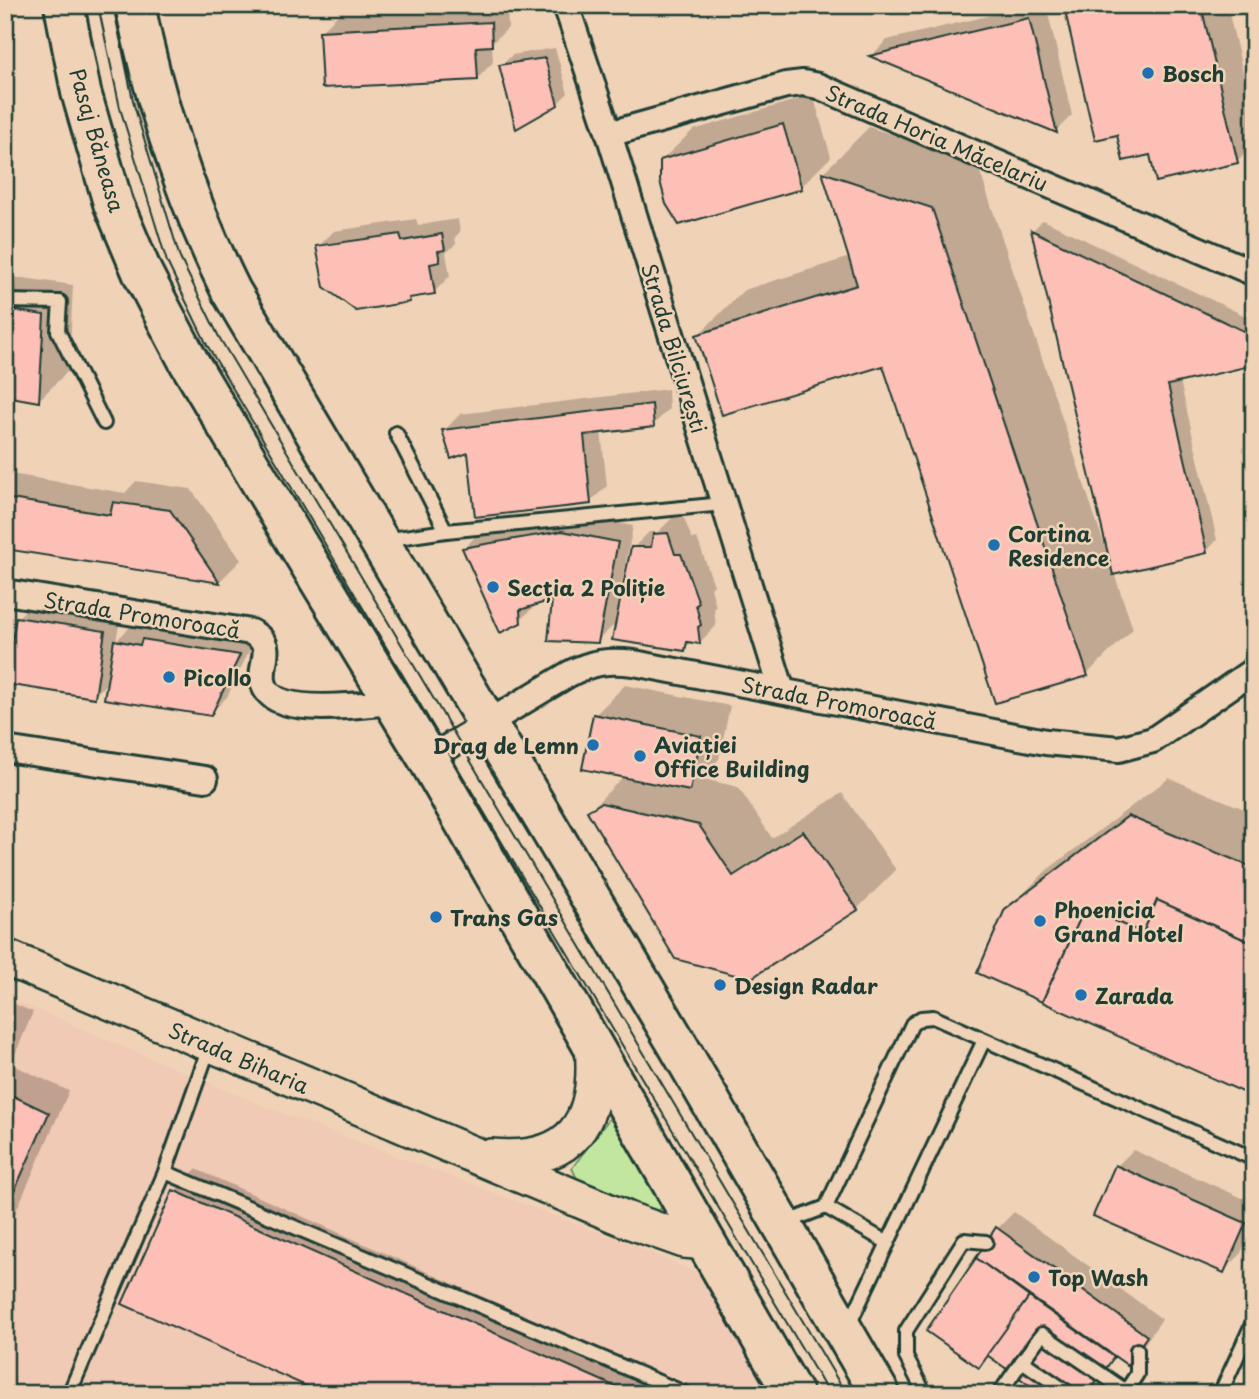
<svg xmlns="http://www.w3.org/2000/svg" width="1259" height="1399" viewBox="0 0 1259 1399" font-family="'Playpen Sans',sans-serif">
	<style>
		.built { fill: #f0cab4 }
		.green { fill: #c2e69f; stroke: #70926a; stroke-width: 2 }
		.shadow { fill: #0003 }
		.building { fill: #fcc0b7; stroke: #1f3d34; stroke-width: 2 }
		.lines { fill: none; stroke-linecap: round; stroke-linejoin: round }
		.lane-casing { stroke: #1f3d34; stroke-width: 18 }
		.street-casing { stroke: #1f3d34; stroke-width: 30 }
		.secondary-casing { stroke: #1f3d34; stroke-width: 40 }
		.primary-casing { stroke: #1f3d34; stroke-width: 44 }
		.lane { stroke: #f0d3b7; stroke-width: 12 }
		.street { stroke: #f0d3b7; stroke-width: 24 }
		.secondary { stroke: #f0d3b7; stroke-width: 35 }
		.primary { stroke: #f0d3b7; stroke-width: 38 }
		.tram { stroke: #1f3d34; stroke-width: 2 }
		.poi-dot { fill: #1f6fb2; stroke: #f0d3b7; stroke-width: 2.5 }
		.labels { text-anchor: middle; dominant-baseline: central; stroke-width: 5; stroke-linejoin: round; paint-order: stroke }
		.poi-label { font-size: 21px; font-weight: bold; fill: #1f3d34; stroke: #f0d3b7; text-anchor: start }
		.street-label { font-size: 21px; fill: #1f3d34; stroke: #f0d3b7 }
	</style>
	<rect width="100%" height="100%" fill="#f0d3b7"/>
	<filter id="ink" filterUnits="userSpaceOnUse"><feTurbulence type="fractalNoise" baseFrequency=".0143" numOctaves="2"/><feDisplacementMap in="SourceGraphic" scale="14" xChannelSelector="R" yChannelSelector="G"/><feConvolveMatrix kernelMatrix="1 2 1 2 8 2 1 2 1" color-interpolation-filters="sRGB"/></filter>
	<g filter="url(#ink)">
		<polygon class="built" points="5,996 268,1108 625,1242 698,1273 771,1394 5,1394"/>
		<polygon class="green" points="612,1115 662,1208 653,1214 578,1181 572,1168"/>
		<g class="shadow">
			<polygon points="1033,5 1046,5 1072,115 1056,131 872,55 887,40"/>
			<polygon points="1073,5 1227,5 1254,120 1254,144 1237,161 1152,153 1118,133 1067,12"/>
			<polygon points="507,7 508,28 492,43 493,62 477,79 321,31 338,15"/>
			<polygon points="555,48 568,93 557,104 501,66 512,55"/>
			<polygon points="813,95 831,157 801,187 662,160 693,130"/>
			<polygon points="869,127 977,163 1104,544 1107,543 1033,230 1043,220 1254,320 1254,363 1180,381 1217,540 1207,551 1114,573 1133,629 1087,674 884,363 698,335 744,290 850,257 824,172"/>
			<polygon points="416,219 418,225 458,219 460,232 455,237 456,244 446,253 450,276 434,292 414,295 409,300 318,247 334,231"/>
			<polygon points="5,278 23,278 73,285 69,370 39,400 5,394"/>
			<polygon points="668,389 669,409 653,425 601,431 607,486 590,502 469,451 444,431 460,414"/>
			<polygon points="5,473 125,493 136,481 191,489 241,560 220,581 5,547"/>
			<polygon points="579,515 633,526 614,625 597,641 554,598 536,605 519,621 464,548 480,532"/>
			<polygon points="672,518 684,518 692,539 697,538 714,585 711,588 716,607 714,609 716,626 700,642 692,641 684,649 633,548 649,532 658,532"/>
			<polygon points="34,602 121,615 116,641 132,625 255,639 227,697 210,714 109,681 94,696 17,618"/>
			<polygon points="625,685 730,706 719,759 700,778 738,787 772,838 842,793 896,870 857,909 750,977 589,811 624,776 595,715"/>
			<polygon points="1169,778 1254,813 1254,1095 1007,910 1047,870"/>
			<polygon points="5,1000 33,1012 11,1064 69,1091 5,1236"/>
			<polygon points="1133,1150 1254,1203 1254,1223 1240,1255 1224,1271 1117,1166"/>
			<polygon points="196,1169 701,1394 328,1394 125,1303 175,1191"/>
			<polygon points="1014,1212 1162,1319 1143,1346 1127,1362 1115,1355 1087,1394 1034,1387 990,1354 978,1365 928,1330 998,1228"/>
		</g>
		<g class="building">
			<polygon points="1090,5 1201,5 1238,163 1156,182 1150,155 1123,161 1117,135 1095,140 1065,11"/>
			<polygon points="1029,18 1057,133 869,56"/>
			<polygon points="491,22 492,46 476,47 478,80 322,88 319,31"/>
			<polygon points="545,58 558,105 516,129 499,65"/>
			<polygon points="783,124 802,189 679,225 666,204 660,181 660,160"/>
			<polygon points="822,172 932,208 1088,676 995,703 883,366 722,415 696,335 857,285"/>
			<polygon points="1031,230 1252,335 1254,365 1168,385 1207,553 1113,575"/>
			<polygon points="400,234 402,241 442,234 445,250 438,251 440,262 430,264 435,294 409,298 410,302 356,311 324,287 316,246"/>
			<polygon points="5,309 44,315 39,402 5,396"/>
			<polygon points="652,404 654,427 584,435 591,504 475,517 468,453 451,459 442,430"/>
			<polygon points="5,498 110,515 113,502 170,510 220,583 5,549"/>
			<polygon points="562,531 618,542 598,643 548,641 552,600 520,610 521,623 500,633 462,548"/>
			<polygon points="668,533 675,554 681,554 699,603 696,605 701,625 698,627 700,644 687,642 685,651 612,640 631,547 651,547 653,534"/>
			<polygon points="16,617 105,631 95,698 5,684"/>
			<polygon points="142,639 240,655 211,716 104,699 114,640 140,645"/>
			<polygon points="593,714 701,736 690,791 582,769"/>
			<polygon points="601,803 699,825 733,876 803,831 858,910 750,979 675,959 587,811"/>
			<polygon points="1128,816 1254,868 1254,944 1157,900 1143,933 1085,908 1042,1002 977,973 1005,909"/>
			<polygon points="1157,900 1254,944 1254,1097 1042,1002 1085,908 1143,933"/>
			<polygon points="5,1092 49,1113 5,1212"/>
			<polygon points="1115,1165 1246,1223 1224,1273 1093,1216"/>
			<polygon points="173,1190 632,1394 324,1394 122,1304"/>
			<polygon points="996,1227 1147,1336 1127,1365 976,1258"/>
			<polygon points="976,1258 1029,1297 979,1368 926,1331"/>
			<polygon points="1029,1297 1114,1357 1088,1394 1027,1394 1032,1387 987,1355"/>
		</g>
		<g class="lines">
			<g class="lane-casing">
				<g id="lane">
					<polyline points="5,301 60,302 58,331 104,423"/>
					<polyline points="396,433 446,531"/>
					<polyline points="384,540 446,531 723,504"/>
					<polyline points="165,1172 687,1394"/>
					<polyline points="826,1207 888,1243"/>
					<polyline points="785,1223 826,1207 912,1024 921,1018 933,1017 1254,1159"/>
					<polyline points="849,1325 984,1040"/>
					<polyline points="1022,1361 1042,1334 1126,1391"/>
					<polyline points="69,1394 165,1172 210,1045"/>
					<polyline points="925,1394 906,1357 906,1331 964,1240 986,1242"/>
					<polyline points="999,1394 1022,1361 1070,1394"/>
					<polyline points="1124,1394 1137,1374 1137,1350"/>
					<polyline points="1220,1394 1254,1320"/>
				</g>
			</g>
			<g class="street-casing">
				<g id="street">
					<polyline points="566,5 609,134 782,691"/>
					<polyline points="609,134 786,85 803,83 818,86 1254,273"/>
					<path d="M5,592L251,632C279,647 257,663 264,685C275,719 365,704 393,702"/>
					<polyline points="5,749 205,779"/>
					<path d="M428,759L569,674C591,662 609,660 634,663L1046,742L1119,749L1153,740L1254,670"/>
				</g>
			</g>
			<g class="secondary-casing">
				<g id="secondary">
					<polyline points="5,957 628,1220 684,1240 707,1242"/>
					<path d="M491,1157C572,1164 600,1123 593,1046"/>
				</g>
			</g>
			<g class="primary-casing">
				<g id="primary">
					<polyline points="64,5 81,92 113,203 142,272 161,309 189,362 295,540 428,759 793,1394"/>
					<path d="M135,5C155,105 186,200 231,291L676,1042L880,1394"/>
				</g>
			</g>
			<use href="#lane" class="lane"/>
			<use href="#street" class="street"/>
			<use href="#secondary" class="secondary"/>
			<use href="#primary" class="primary"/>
			<g class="tram">
				<polyline points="98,5 120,108 167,262 207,345 829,1394"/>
				<polyline points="113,5 134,105 180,258 219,337 846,1394"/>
			</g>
		</g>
	</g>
	<g class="poi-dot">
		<circle cx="1148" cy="73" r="7"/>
		<circle cx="994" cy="545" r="7"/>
		<circle cx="493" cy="587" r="7"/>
		<circle cx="169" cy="677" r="7"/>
		<circle cx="593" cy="745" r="7"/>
		<circle cx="640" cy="756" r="7"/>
		<circle cx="436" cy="917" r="7"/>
		<circle cx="1040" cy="921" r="7"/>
		<circle cx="720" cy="985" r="7"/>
		<circle cx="1081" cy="995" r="7"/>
		<circle cx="1034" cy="1277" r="7"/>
	</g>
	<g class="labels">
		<g class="poi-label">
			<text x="1162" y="73">Bosch</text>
			<text x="1008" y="533">Cortina<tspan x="1008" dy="24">Residence</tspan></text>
			<text x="507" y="587">Secția 2 Poliție</text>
			<text x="183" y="677">Picollo</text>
			<text x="654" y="744">Aviației<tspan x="654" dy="24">Office Building</tspan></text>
			<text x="579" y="745" text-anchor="end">Drag de Lemn</text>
			<text x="1054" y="909">Phoenicia<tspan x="1054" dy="24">Grand Hotel</tspan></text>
			<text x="450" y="917">Trans Gas</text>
			<text x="734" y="985">Design Radar</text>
			<text x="1095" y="995">Zarada</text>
			<text x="1048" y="1277">Top Wash</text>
		</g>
		<g class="street-label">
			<text transform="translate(937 137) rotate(23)">Strada Horia Măcelariu</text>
			<text transform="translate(98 140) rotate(74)">Pasaj Băneasa</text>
			<text transform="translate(675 348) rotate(73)">Strada Bilciurești</text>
			<text transform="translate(142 614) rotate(9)">Strada Promoroacă</text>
			<text transform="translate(839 702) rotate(11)">Strada Promoroacă</text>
			<text transform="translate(239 1057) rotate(23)">Strada Biharia</text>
		</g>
	</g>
	<rect width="1259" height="1399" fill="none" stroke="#f0d3b7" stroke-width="28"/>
	<rect x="14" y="14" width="1231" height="1371" fill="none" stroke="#1f3d34" stroke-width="2.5" filter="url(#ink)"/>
</svg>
